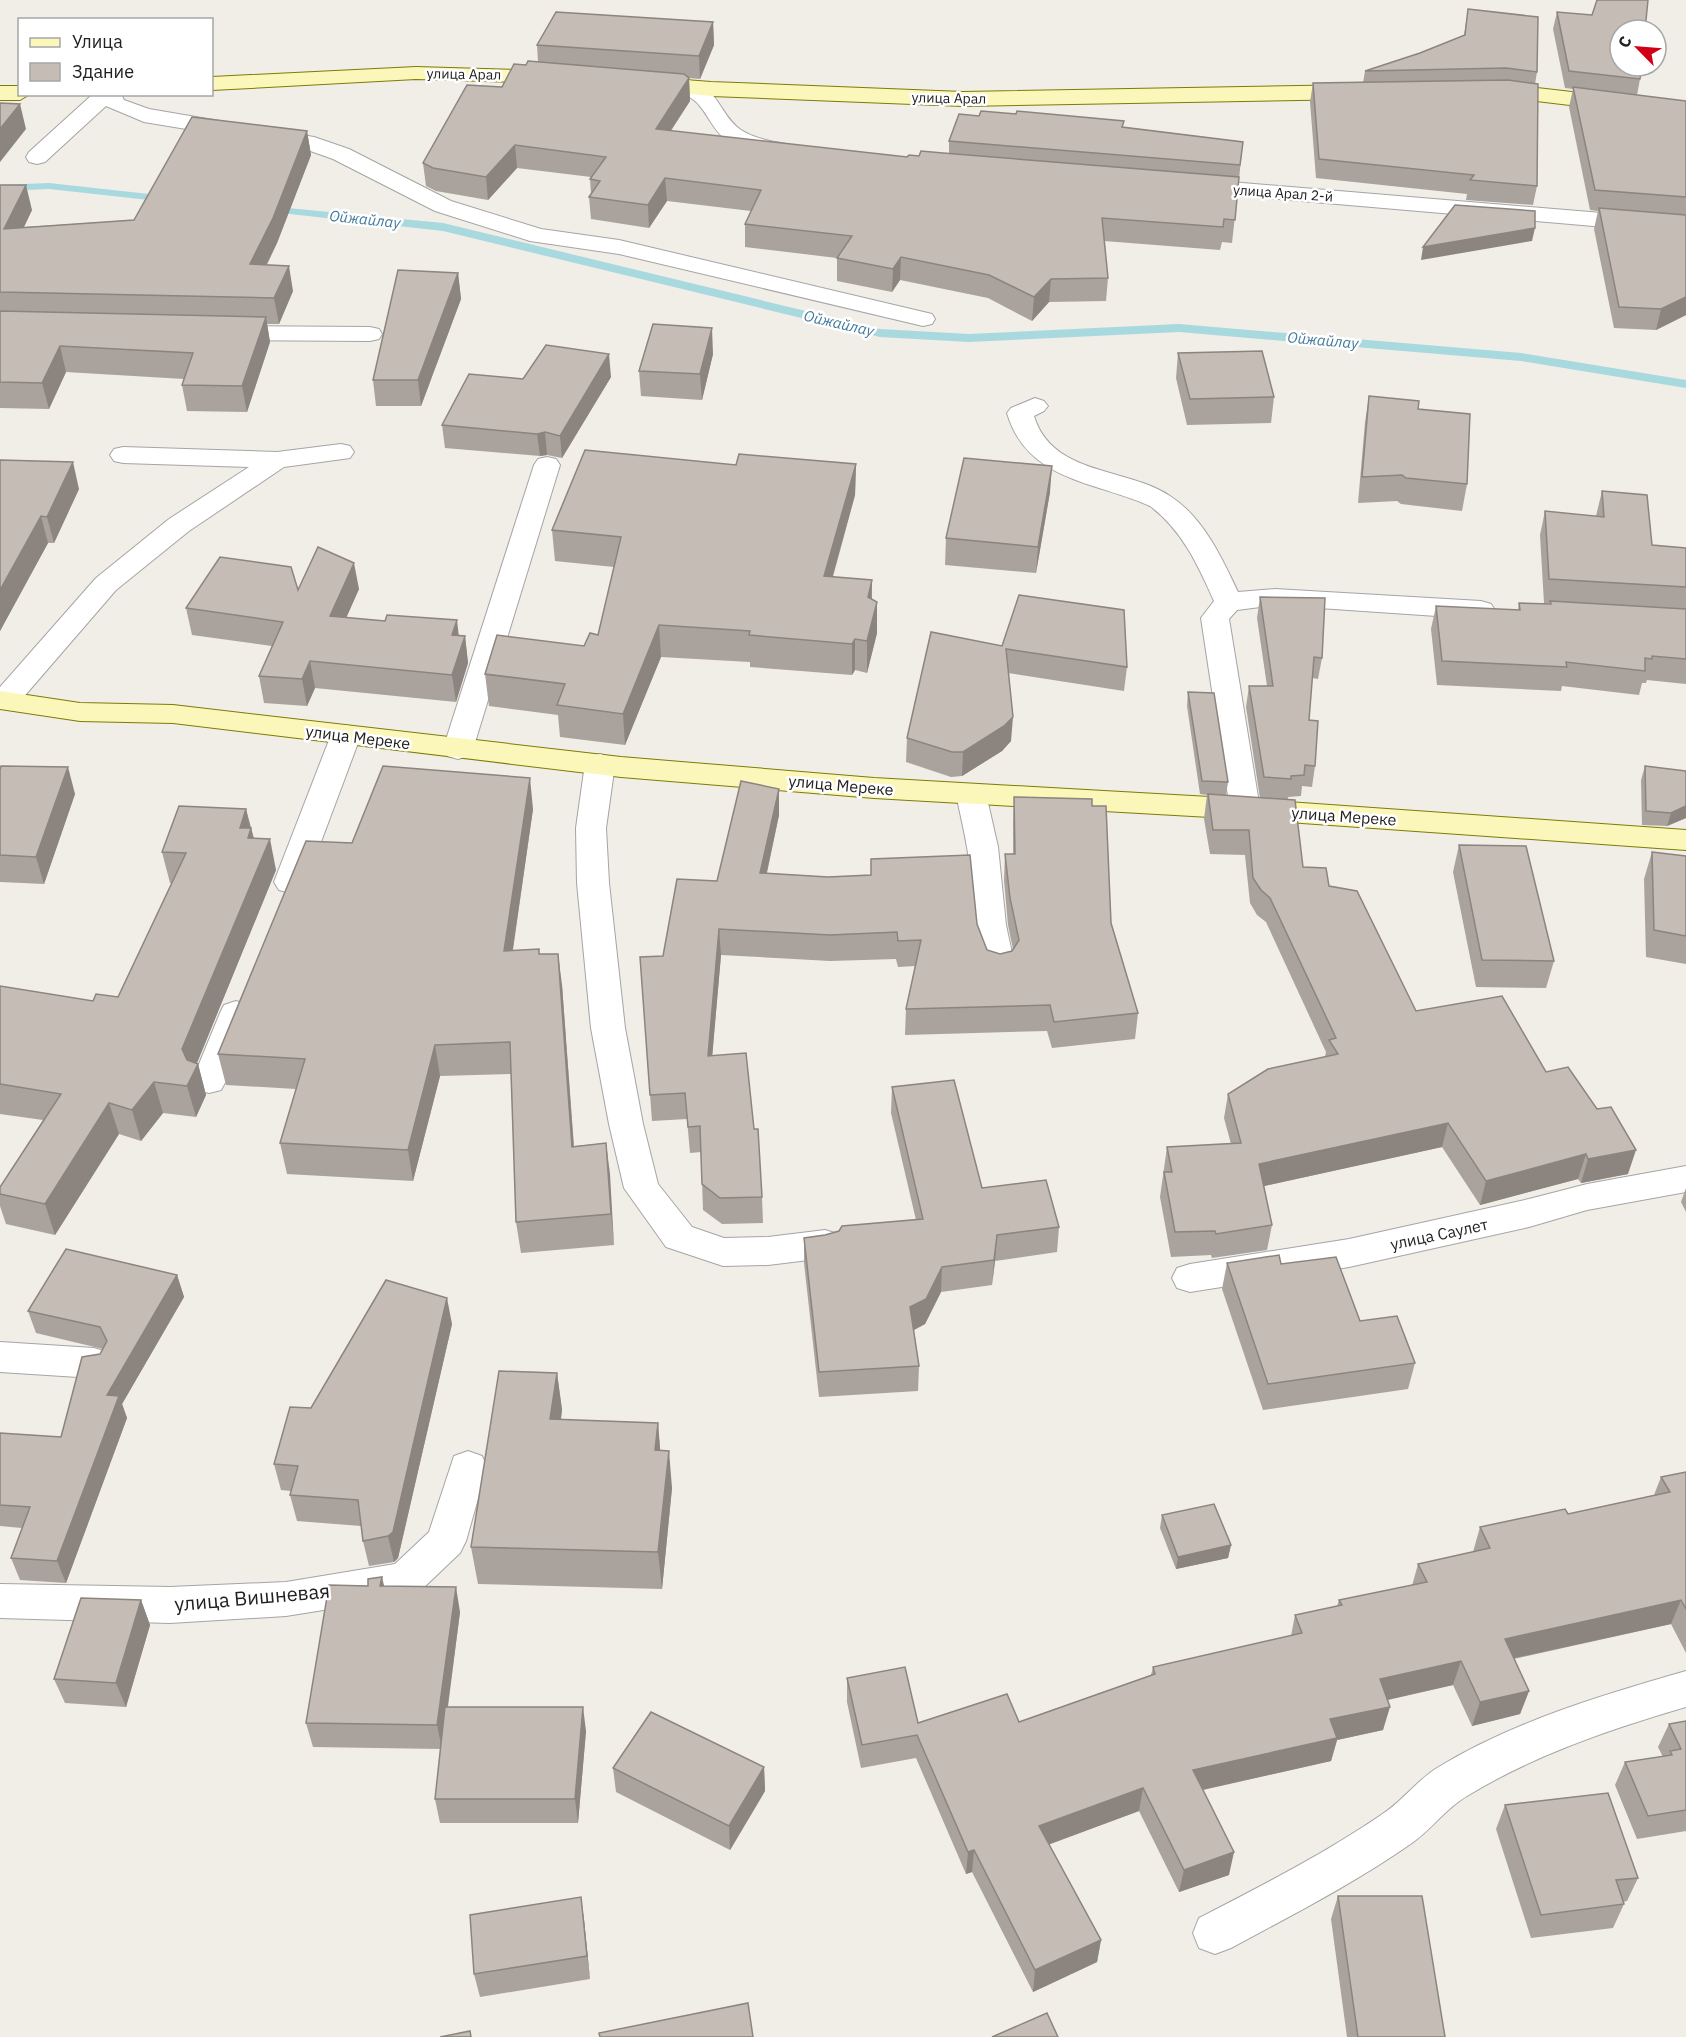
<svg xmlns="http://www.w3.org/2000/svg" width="1686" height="2037" viewBox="0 0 1686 2037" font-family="'IBM Plex Sans',sans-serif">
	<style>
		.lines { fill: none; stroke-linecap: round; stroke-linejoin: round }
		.stream { fill: #a7d9df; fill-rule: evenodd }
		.street-casing { stroke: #a5a5a5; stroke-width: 2 }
		.secondary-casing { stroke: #7d7c03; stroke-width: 2 }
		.street { fill: #fff; fill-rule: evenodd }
		.secondary { fill: #fbf7bb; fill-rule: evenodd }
		.wall { fill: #aaa29d }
		.shaded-wall { fill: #8b847f }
		.building { fill: #c6bcb6; stroke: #8b847f; stroke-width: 1.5 }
		.labels { text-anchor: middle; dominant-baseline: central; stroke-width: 5; stroke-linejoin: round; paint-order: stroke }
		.far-street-label { font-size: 14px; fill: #212121; stroke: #fff }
		.far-water-label { font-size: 15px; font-style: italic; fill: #41799c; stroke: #fff }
		.street-label { font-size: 16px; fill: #212121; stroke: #fff }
		.near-street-label { font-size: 20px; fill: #212121; stroke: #fff }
	</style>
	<rect width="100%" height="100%" fill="#f1ede7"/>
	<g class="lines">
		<g class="stream">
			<polygon points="49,183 167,196 173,199 167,202 49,189 0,191 0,185"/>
			<polygon points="267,206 443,223 880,329 969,334 1179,324 1521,353 1686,380 1686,388 1521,361 1179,332 969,342 880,337 443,231 263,211 263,207"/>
		</g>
		<g class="street-casing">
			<g id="street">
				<path d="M688,80C720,88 719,115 741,130C757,140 773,141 790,145L793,150L790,155C770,160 740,152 724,138C713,129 708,115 699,105C693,97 683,95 677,87L680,82Z"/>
				<polygon points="93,94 121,94 124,100 149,109 314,137 349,149 451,201 541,229 619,240 932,314 935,319 932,324 923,326 619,254 530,241 435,211 333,159 302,148 144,122 106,106 45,162 37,164 29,162 26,157 29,152"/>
				<polygon points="1195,179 1686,220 1686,234 1187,191 1184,186 1187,181"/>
				<polygon points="224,326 370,327 379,329 382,334 379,339 370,341 224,340 215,338 212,333 215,328"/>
				<path d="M1035,398L1044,401L1048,406L1044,411L1034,416C1052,476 1127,467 1170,496C1203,517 1222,558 1238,592L1275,589L1481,601L1491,604L1495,610L1491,616L1481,619L1275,605L1237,610L1229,619L1260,809L1256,816L1245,819L1234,816L1230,809L1201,618L1214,601C1198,565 1182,530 1150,506C1094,481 1027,481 1007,413L1011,408Z"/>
				<polygon points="341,444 350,446 354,452 350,458 284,467 189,531 116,590 15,707 0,708 0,687 96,578 169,519 249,467 123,463 114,461 110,455 114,449 123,447 277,452"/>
				<polygon points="547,457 556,459 560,465 473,749 469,756 458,759 447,756 443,749 534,465 538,459"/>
				<polygon points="346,725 356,728 361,735 306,882 301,890 290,893 279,890 274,882 331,735 336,728"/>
				<polygon points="600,754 611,757 615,764 606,828 609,883 625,1028 643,1124 658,1184 692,1227 724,1238 768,1237 825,1230 838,1234 843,1244 838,1254 825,1258 768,1265 723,1266 666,1247 624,1188 609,1124 591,1028 577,883 576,828 585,764 589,757"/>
				<path d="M971,784L982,787L986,794L998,847L1006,925L1015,967L1010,975L999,978L988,975C969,944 974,902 970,867C967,842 961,818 956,794L960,787Z"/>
				<polygon points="236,1001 248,1005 252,1013 226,1081 221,1090 209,1093 197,1090 192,1081 220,1013 224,1005"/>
				<polygon points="1686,1166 1686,1192 1587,1210 1529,1227 1349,1267 1190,1292 1177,1288 1172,1278 1177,1268 1190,1264 1349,1239 1529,1199 1587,1184"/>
				<polygon points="0,1342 94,1348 107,1352 113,1363 107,1374 94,1378 0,1372"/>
				<polygon points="468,1451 482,1456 487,1467 466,1541 460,1553 419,1592 405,1597 286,1616 170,1623 0,1618 0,1584 170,1587 286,1582 395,1564 429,1532 454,1456"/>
				<path d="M1686,1671V1707C1611,1729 1534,1755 1467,1796C1446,1808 1432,1829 1412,1843C1355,1883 1292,1915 1231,1948L1215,1954L1199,1948L1193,1933L1199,1918C1261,1886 1324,1854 1381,1815C1402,1802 1416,1781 1437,1768C1512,1722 1602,1695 1686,1671Z"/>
			</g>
		</g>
		<g class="secondary-casing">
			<g id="secondary">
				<polygon points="416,67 552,71 560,72 563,77 560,82 552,83 416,79 212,90 212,77"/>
				<polygon points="646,77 711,82 963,92 1356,85 1364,87 1367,92 1364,97 1356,99 963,106 711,96 638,89 635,84 638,79"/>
				<polygon points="1494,83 1686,105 1686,119 1486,95 1483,90 1486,85"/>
				<polygon points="0,86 20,86 20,94 30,94 20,100 0,100"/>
				<polygon points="0,691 80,703 173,705 621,757 874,778 1245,799 1686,830 1686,850 1245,819 874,798 621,777 173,723 80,721 0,709"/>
			</g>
		</g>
		<use href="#street" class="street"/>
		<use href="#secondary" class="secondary"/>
	</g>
	<g class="wall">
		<polygon points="1468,9 1537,72 1535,84 1537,186 1533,205 1466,200 1467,194 1316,178 1310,102 1313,83 1363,83 1365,71 1420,53 1464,35"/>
		<polygon points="1557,12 1640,79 1637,95 1686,101 1686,315 1656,330 1614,328 1594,229 1598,211 1590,210 1569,107 1573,89 1565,88 1553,29"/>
		<polygon points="713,22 714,45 700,79 689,78 690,101 671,131 907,157 949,153 949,141 1123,127 1243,142 1232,243 1222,242 1220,250 1104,241 1108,278 1106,301 1049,302 1032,321 988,298 900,280 892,292 837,281 837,258 745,247 745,224 751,211 667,201 649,228 591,219 589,197 591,194 590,179 591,177 517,168 488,200 436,191 426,186 423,163 526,65 538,62 537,45"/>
		<polygon points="307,131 311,155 277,243 267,265 293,291 279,324 267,324 270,342 247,412 187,411 182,385 184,379 66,372 49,409 0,408 0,185 32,210 24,227 134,220"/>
		<polygon points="458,273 461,299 421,406 376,406 373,380"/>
		<polygon points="1178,353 1274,397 1271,423 1187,425 1176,378"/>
		<polygon points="713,354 702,400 641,396 639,371"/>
		<polygon points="611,377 562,458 547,455 540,456 445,448 442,425 523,379"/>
		<polygon points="1369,396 1418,409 1467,484 1462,511 1401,504 1397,501 1358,503 1365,422"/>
		<polygon points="0,460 79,489 54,543 48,543 0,631"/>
		<polygon points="856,464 855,495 833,577 872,580 872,599 877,633 867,673 855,670 852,675 750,667 750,662 661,657 625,745 560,737 558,715 489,706 485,674 584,646 598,635 614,567 555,561 552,530 736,465"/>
		<polygon points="1602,491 1652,545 1686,548 1686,684 1647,680 1646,683 1642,683 1639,695 1562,686 1561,691 1437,685 1431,629 1436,606 1518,610 1519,603 1550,604 1550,603 1544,603 1540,535 1545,511 1596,516"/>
		<polygon points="1050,492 1036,573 945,565 946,538"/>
		<polygon points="359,589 346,618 465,636 468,663 456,702 315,688 307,706 264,703 259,676 272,646 192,635 186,608 298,590"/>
		<polygon points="1260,597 1322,658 1318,679 1312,678 1309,720 1315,766 1312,787 1302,786 1301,796 1288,797 1288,800 1303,867 1329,886 1416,1011 1546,1072 1628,1174 1581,1183 1578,1179 1480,1205 1442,1147 1264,1186 1272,1225 1267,1250 1212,1258 1211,1255 1171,1257 1160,1197 1167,1147 1231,1144 1224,1118 1228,1094 1325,1057 1326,1052 1266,922 1257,915 1250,903 1245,855 1210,854 1204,819 1207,795 1200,794 1187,706 1188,692 1228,782 1226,796 1260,798 1246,707 1249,686 1267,686 1257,618"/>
		<polygon points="1002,646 1127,667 1124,691 1008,673 1011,741 1002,751 962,776 951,777 906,762 907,738"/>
		<polygon points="1645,766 1686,771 1686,818 1667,826 1642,825 1641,780"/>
		<polygon points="0,770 75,794 44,884 0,882"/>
		<polygon points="779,789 779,815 767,873 828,877 871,875 871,859 977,924 987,950 1000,954 1012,951 1013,949 1008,925 1004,880 1005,854 1013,854 1013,823 1014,797 1111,923 1138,1013 1135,1039 1052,1048 1047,1031 905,1035 906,1009 915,966 898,967 896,959 830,961 721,955 712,1056 754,1129 762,1197 763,1223 722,1224 703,1210 701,1152 690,1153 687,1119 652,1121 640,957 663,956 717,881"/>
		<polygon points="246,809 254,838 276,870 197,1063 198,1064 206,1095 196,1117 163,1113 141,1141 119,1134 55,1235 6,1224 0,1206 0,1187 43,1120 0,1114 0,986 93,1001 118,997 172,883 170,883 162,852"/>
		<polygon points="533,809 513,950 540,954 562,985 574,1146 606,1143 614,1245 521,1253 516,1222 511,1074 440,1076 413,1181 287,1174 280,1143 296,1089 226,1085 218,1054 352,843"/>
		<polygon points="1459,845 1554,961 1546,988 1476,987 1453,872"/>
		<polygon points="1652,852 1686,856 1686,964 1646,957 1644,879"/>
		<polygon points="892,1087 982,1188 1059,1227 1057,1252 995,1261 992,1285 941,1292 925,1324 914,1330 919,1366 918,1391 819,1397 804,1263 804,1238 825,1235 916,1220 891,1113"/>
		<polygon points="1686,1188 1686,1212 1681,1202"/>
		<polygon points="1227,1263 1281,1264 1360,1321 1415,1363 1408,1389 1263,1410 1222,1289"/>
		<polygon points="177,1275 184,1297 122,1404 127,1418 66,1583 20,1580 11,1558 22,1528 0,1526 0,1433 61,1437 103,1349 36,1333 28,1311"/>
		<polygon points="452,1324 398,1558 394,1562 369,1566 363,1541 361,1526 297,1521 290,1495 291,1491 281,1490 274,1464 311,1408"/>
		<polygon points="557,1373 562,1410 561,1420 658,1423 660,1450 672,1488 662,1589 478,1584 471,1547"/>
		<polygon points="1686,1472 1686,1653 1671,1624 1514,1659 1529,1691 1520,1714 1472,1726 1453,1685 1388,1700 1383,1730 1337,1740 1331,1761 1203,1790 1229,1875 1179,1892 1139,1811 1049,1844 1101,1940 1097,1962 1033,1992 972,1872 966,1874 916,1758 861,1768 847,1702 847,1678 918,1723 1019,1722 1151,1675 1153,1667 1291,1636 1295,1615 1337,1606 1339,1600 1412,1586 1418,1564 1473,1552 1480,1527 1568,1514 1654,1495 1661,1477"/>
		<polygon points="1162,1515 1231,1545 1228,1558 1176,1569 1160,1528"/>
		<polygon points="385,1586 460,1612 448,1707 586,1731 578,1823 440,1823 435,1799 441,1749 313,1747 306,1723"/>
		<polygon points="141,1600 150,1625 126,1707 65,1703 54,1679"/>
		<polygon points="1686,1721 1686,1831 1637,1839 1615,1785 1625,1762 1663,1757 1658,1747 1669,1724"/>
		<polygon points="764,1767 765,1791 730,1850 616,1792 613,1768"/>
		<polygon points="1505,1805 1638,1878 1627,1901 1623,1902 1624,1904 1613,1928 1531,1938 1496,1829"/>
		<polygon points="1338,1896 1445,2037 1347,2037 1331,1919"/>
		<polygon points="581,1897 584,1920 590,1979 480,1997 474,1974"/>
	</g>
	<g class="shaded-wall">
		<polygon points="713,22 714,45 700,79 699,56"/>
		<polygon points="689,78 690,101 657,151 656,129"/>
		<polygon points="20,104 26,129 0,162 0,129"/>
		<polygon points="307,131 311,155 277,243 254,289 250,264"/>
		<polygon points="515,145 517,168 488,200 486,177"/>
		<polygon points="665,178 667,201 649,228 648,205"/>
		<polygon points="26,185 32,210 11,254 4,229"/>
		<polygon points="1535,228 1532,241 1421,260 1423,247"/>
		<polygon points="901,257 900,280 892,292 893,269"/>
		<polygon points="289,266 293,291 279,324 274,298"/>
		<polygon points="458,273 461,299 421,406 418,380"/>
		<polygon points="1051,279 1049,302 1032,321 1034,297"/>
		<polygon points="1686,297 1686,315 1656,330 1661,309"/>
		<polygon points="266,317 270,342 247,412 242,386"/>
		<polygon points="712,328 713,354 702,400 700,374"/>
		<polygon points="60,346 66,372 49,409 42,383"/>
		<polygon points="609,354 611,377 562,458 560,436"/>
		<polygon points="545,432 547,455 540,456 537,434"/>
		<polygon points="73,462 79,489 54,543 47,517"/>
		<polygon points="856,464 855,495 824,607 824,576"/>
		<polygon points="1052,466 1050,492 1036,573 1038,547"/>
		<polygon points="41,516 48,543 0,631 0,590"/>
		<polygon points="354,563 359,589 335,643 330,616"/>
		<polygon points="872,580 871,611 868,597"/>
		<polygon points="877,602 877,633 867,673 867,641"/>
		<polygon points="457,620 460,646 452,635"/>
		<polygon points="659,625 661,657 625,745 623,714"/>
		<polygon points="465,636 468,663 456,702 452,675"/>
		<polygon points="855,639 855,670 852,675 852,644"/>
		<polygon points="310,661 315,688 307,706 302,679"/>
		<polygon points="1013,717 1011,741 1002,751 962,776 963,752"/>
		<polygon points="68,767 75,794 44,884 36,857"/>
		<polygon points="530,778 533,809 508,982 504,951"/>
		<polygon points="779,789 779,815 761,899 760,873"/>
		<polygon points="1686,806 1686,818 1667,826 1671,813"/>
		<polygon points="246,809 251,830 251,828 258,859 240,828"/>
		<polygon points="270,839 276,870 190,1080 182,1049"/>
		<polygon points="719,929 721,955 710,1082 708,1056"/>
		<polygon points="558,954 562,985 576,1178 572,1147"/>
		<polygon points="435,1045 440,1076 413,1181 408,1150"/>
		<polygon points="198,1064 206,1095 196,1117 187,1086"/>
		<polygon points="154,1082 163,1113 141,1141 132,1110"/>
		<polygon points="109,1103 119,1134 55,1235 45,1204"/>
		<polygon points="1448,1123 1442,1147 1255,1188 1259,1164"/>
		<polygon points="606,1143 610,1174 614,1245 611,1214"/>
		<polygon points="1636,1150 1628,1174 1581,1183 1588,1159"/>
		<polygon points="1586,1154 1578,1179 1480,1205 1486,1181"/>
		<polygon points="997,1235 995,1261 992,1285 994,1260"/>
		<polygon points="942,1267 941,1292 925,1324 910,1332 910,1307"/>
		<polygon points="177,1275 184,1297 122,1404 127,1418 66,1583 57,1561 107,1395"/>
		<polygon points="447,1298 452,1324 398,1558 394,1562 388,1536"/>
		<polygon points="557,1373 562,1410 555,1457 550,1419"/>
		<polygon points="658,1423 661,1460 655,1450"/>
		<polygon points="669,1451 672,1488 662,1589 658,1552"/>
		<polygon points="1231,1545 1228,1558 1176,1569 1178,1557"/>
		<polygon points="382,1577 388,1602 380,1586"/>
		<polygon points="456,1587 460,1612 442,1749 437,1725"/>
		<polygon points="141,1600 150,1625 126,1707 116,1683"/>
		<polygon points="1681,1600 1671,1624 1496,1662 1505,1639"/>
		<polygon points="1461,1661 1453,1685 1373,1703 1380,1679"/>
		<polygon points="1529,1691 1520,1714 1472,1726 1480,1702"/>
		<polygon points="583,1707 586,1731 578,1823 575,1799"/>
		<polygon points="1390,1707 1383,1730 1337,1740 1331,1761 1188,1793 1193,1770 1330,1719"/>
		<polygon points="764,1767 765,1791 730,1850 729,1826"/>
		<polygon points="1143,1788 1139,1811 1037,1849 1039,1826"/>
		<polygon points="974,1850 972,1872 966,1874 968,1852"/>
		<polygon points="1234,1852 1229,1875 1179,1892 1184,1870"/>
		<polygon points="581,1897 584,1920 590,1979 587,1956"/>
		<polygon points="1101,1940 1097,1962 1033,1992 1035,1970"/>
	</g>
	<g class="building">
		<polygon points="1597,0 1648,0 1645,30 1620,30 1620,66 1642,66 1640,79 1569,71 1557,12 1592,15"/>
		<polygon points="1468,9 1538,17 1537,72 1506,68 1365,71 1420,53 1465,35"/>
		<polygon points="556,12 713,22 699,56 537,45"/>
		<polygon points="528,61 684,74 689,78 656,129 907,157 909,155 919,156 921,151 943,153 1239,177 1235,220 1224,219 1223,227 1102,218 1108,278 1051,279 1034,297 989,275 901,257 893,269 837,258 852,236 745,224 761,190 665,178 648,205 589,197 600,181 590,179 606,157 515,145 486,177 433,168 423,163 467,85 502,87 514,64 526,65"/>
		<polygon points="1508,80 1538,84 1537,186 1470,180 1474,175 1319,159 1313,83"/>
		<polygon points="1573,87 1686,101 1686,197 1595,190"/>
		<polygon points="0,103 20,104 0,129"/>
		<polygon points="981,111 1016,114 1017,111 1124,121 1122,127 1243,142 1240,165 949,141 959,114 979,116"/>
		<polygon points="192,117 307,131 273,218 250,264 289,266 274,298 0,292 0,185 26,185 4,229 134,220"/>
		<polygon points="1455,205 1535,211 1535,228 1423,247"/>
		<polygon points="1599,208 1686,215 1686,297 1661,309 1619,307"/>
		<polygon points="398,270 458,273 418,380 373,380"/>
		<polygon points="0,311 266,317 242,386 182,385 193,353 60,346 42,383 0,382"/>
		<polygon points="653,324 712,328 700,374 639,371"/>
		<polygon points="546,345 609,354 560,436 545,432 537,434 442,425 469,374 523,379"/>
		<polygon points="1262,351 1274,397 1190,399 1178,353"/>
		<polygon points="1369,396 1419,401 1418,409 1470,414 1467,484 1406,478 1402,475 1362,477"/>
		<polygon points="585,450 736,465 739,454 856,464 824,576 872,580 868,597 877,602 867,641 855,639 852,644 749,635 750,631 659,625 623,714 557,705 565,684 485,674 497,635 584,646 590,633 598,635 621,537 552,530"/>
		<polygon points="964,458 1052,466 1038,547 946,538"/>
		<polygon points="0,460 73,462 47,517 41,516 0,590"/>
		<polygon points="1602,491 1647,495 1652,545 1686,548 1686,587 1549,579 1545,511 1604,517"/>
		<polygon points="318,547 354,563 330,616 385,621 387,615 457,620 452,635 465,636 452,675 310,661 302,679 259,676 283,622 186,608 220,557 291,567 298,590"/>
		<polygon points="1019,595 1124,610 1127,667 1006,649 1013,717 1004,726 963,752 952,752 907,738 931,632 1002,646"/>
		<polygon points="1260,597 1325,598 1322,658 1314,657 1309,720 1318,721 1315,766 1305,765 1304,775 1291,776 1291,779 1264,777 1249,686 1273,686"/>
		<polygon points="1550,601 1686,609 1686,659 1652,656 1652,659 1645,658 1645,671 1566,662 1567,667 1442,661 1436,606 1520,610 1519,603 1551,604"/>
		<polygon points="1188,692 1214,693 1228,782 1202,781"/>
		<polygon points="1,766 68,767 36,857 0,855 0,770"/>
		<polygon points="383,766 530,778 504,951 539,949 539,954 558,954 572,1147 606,1143 611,1214 516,1222 510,1042 435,1045 408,1150 280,1143 305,1059 218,1054 306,841 352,843"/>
		<polygon points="1645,766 1686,771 1686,806 1671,813 1646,811"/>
		<polygon points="741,781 779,789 760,873 828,877 871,875 871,859 970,855 977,924 987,950 1000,954 1012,951 1019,940 1010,898 1005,854 1015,854 1014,797 1092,799 1092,806 1106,806 1111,923 1138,1013 1054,1022 1050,1005 906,1009 921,940 898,941 897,932 830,935 719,929 708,1056 746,1053 754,1129 758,1129 762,1197 720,1198 702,1184 700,1126 688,1127 685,1093 650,1095 640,957 663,956 677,879 717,881"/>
		<polygon points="1208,794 1295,800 1303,867 1326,868 1329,886 1357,891 1416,1011 1502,996 1546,1072 1568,1067 1597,1109 1611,1107 1636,1150 1588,1159 1586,1154 1486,1181 1448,1123 1259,1164 1272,1225 1216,1234 1215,1231 1175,1232 1164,1172 1172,1172 1167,1147 1241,1143 1228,1094 1268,1069 1338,1054 1329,1040 1336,1038 1270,898 1261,890 1253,878 1249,830 1213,830"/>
		<polygon points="179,806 246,809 240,828 251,828 248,838 270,839 182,1049 187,1060 198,1064 187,1086 154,1082 132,1110 109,1103 45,1204 0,1194 0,1187 61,1094 0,1084 0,986 93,1001 96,994 118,997 186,853 162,852"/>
		<polygon points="1459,845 1526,846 1554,961 1482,960"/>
		<polygon points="1652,852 1686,856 1686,936 1654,930"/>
		<polygon points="954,1080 982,1188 1046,1180 1059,1227 997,1235 994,1260 942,1267 926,1299 910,1307 919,1366 819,1372 804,1238 825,1235 839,1231 842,1226 923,1219 892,1087"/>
		<polygon points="66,1249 177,1275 107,1395 119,1396 57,1561 11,1558 30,1507 0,1505 0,1433 61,1437 82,1357 100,1354 107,1341 100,1327 28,1311"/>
		<polygon points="1279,1255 1281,1264 1336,1257 1360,1321 1397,1316 1415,1363 1268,1384 1227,1263"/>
		<polygon points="386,1280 447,1298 393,1532 388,1536 363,1541 358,1500 290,1495 298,1466 274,1464 290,1407 311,1408"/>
		<polygon points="499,1371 557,1373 550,1419 658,1423 655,1450 669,1451 658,1552 471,1547"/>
		<polygon points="1686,1472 1686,1609 1681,1600 1505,1639 1529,1691 1480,1702 1461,1661 1380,1679 1390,1707 1330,1719 1337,1738 1193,1770 1234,1852 1184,1870 1143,1788 1039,1826 1101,1940 1035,1970 974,1850 968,1852 917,1735 862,1745 847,1678 905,1667 918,1723 1007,1694 1019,1722 1155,1674 1153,1667 1302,1633 1295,1615 1342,1605 1339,1600 1427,1582 1418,1564 1490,1548 1480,1527 1565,1509 1568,1514 1670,1492 1661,1477"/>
		<polygon points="1214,1504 1231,1545 1178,1557 1162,1515"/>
		<polygon points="382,1577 380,1586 456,1587 437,1725 306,1723 329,1585 368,1586 368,1579"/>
		<polygon points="81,1598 141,1600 116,1683 54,1679"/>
		<polygon points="445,1707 583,1707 575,1799 435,1799"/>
		<polygon points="651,1712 764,1767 729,1826 613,1768"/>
		<polygon points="1686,1721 1686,1810 1648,1816 1625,1762 1672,1755 1670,1751 1681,1749 1669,1724"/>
		<polygon points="1608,1793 1638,1878 1616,1880 1624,1904 1541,1915 1505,1805"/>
		<polygon points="1338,1896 1422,1896 1445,2037 1358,2037"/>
		<polygon points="581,1897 587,1956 474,1974 470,1915"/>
		<polygon points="748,2003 753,2037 600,2037 599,2033"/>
		<polygon points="1047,2013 1058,2037 992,2037"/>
		<polygon points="470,2031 471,2037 440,2037"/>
	</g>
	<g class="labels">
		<g class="far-street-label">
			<text transform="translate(464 74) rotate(1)">улица Арал</text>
			<text transform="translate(949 98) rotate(1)">улица Арал</text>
			<text transform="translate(1283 193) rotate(4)">улица Арал 2-й</text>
		</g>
		<g class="far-water-label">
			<text transform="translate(365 219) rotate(6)">Ойжайлау</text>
			<text transform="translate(839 323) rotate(13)">Ойжайлау</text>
			<text transform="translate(1323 340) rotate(5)">Ойжайлау</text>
		</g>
		<g class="street-label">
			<text transform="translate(358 737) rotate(7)">улица Мереке</text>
			<text transform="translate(841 785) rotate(5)">улица Мереке</text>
			<text transform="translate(1344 816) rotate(4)">улица Мереке</text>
			<text transform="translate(1439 1234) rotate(-12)">улица Саулет</text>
		</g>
		<g class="near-street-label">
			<text transform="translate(252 1597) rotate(-5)">улица Вишневая</text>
		</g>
	</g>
	<rect x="18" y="18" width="195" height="78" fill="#ffffff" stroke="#a6a6a6" stroke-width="1.5"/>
	<rect x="30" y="38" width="30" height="9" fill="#fbf7bb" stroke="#a6a6a6" stroke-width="1.5"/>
	<text x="72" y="48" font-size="18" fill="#212121">Улица</text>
	<rect x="30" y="63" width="30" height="18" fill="#c6bcb6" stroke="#a6a6a6" stroke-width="1.5"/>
	<text x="72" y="78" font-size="18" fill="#212121">Здание</text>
	<g transform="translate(1638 48) rotate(295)"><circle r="28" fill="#ffffff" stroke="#a6a6a6" stroke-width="1.5"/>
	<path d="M0-4.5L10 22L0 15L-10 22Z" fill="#d10018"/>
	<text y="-9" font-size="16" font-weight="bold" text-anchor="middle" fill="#212121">С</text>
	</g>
</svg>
